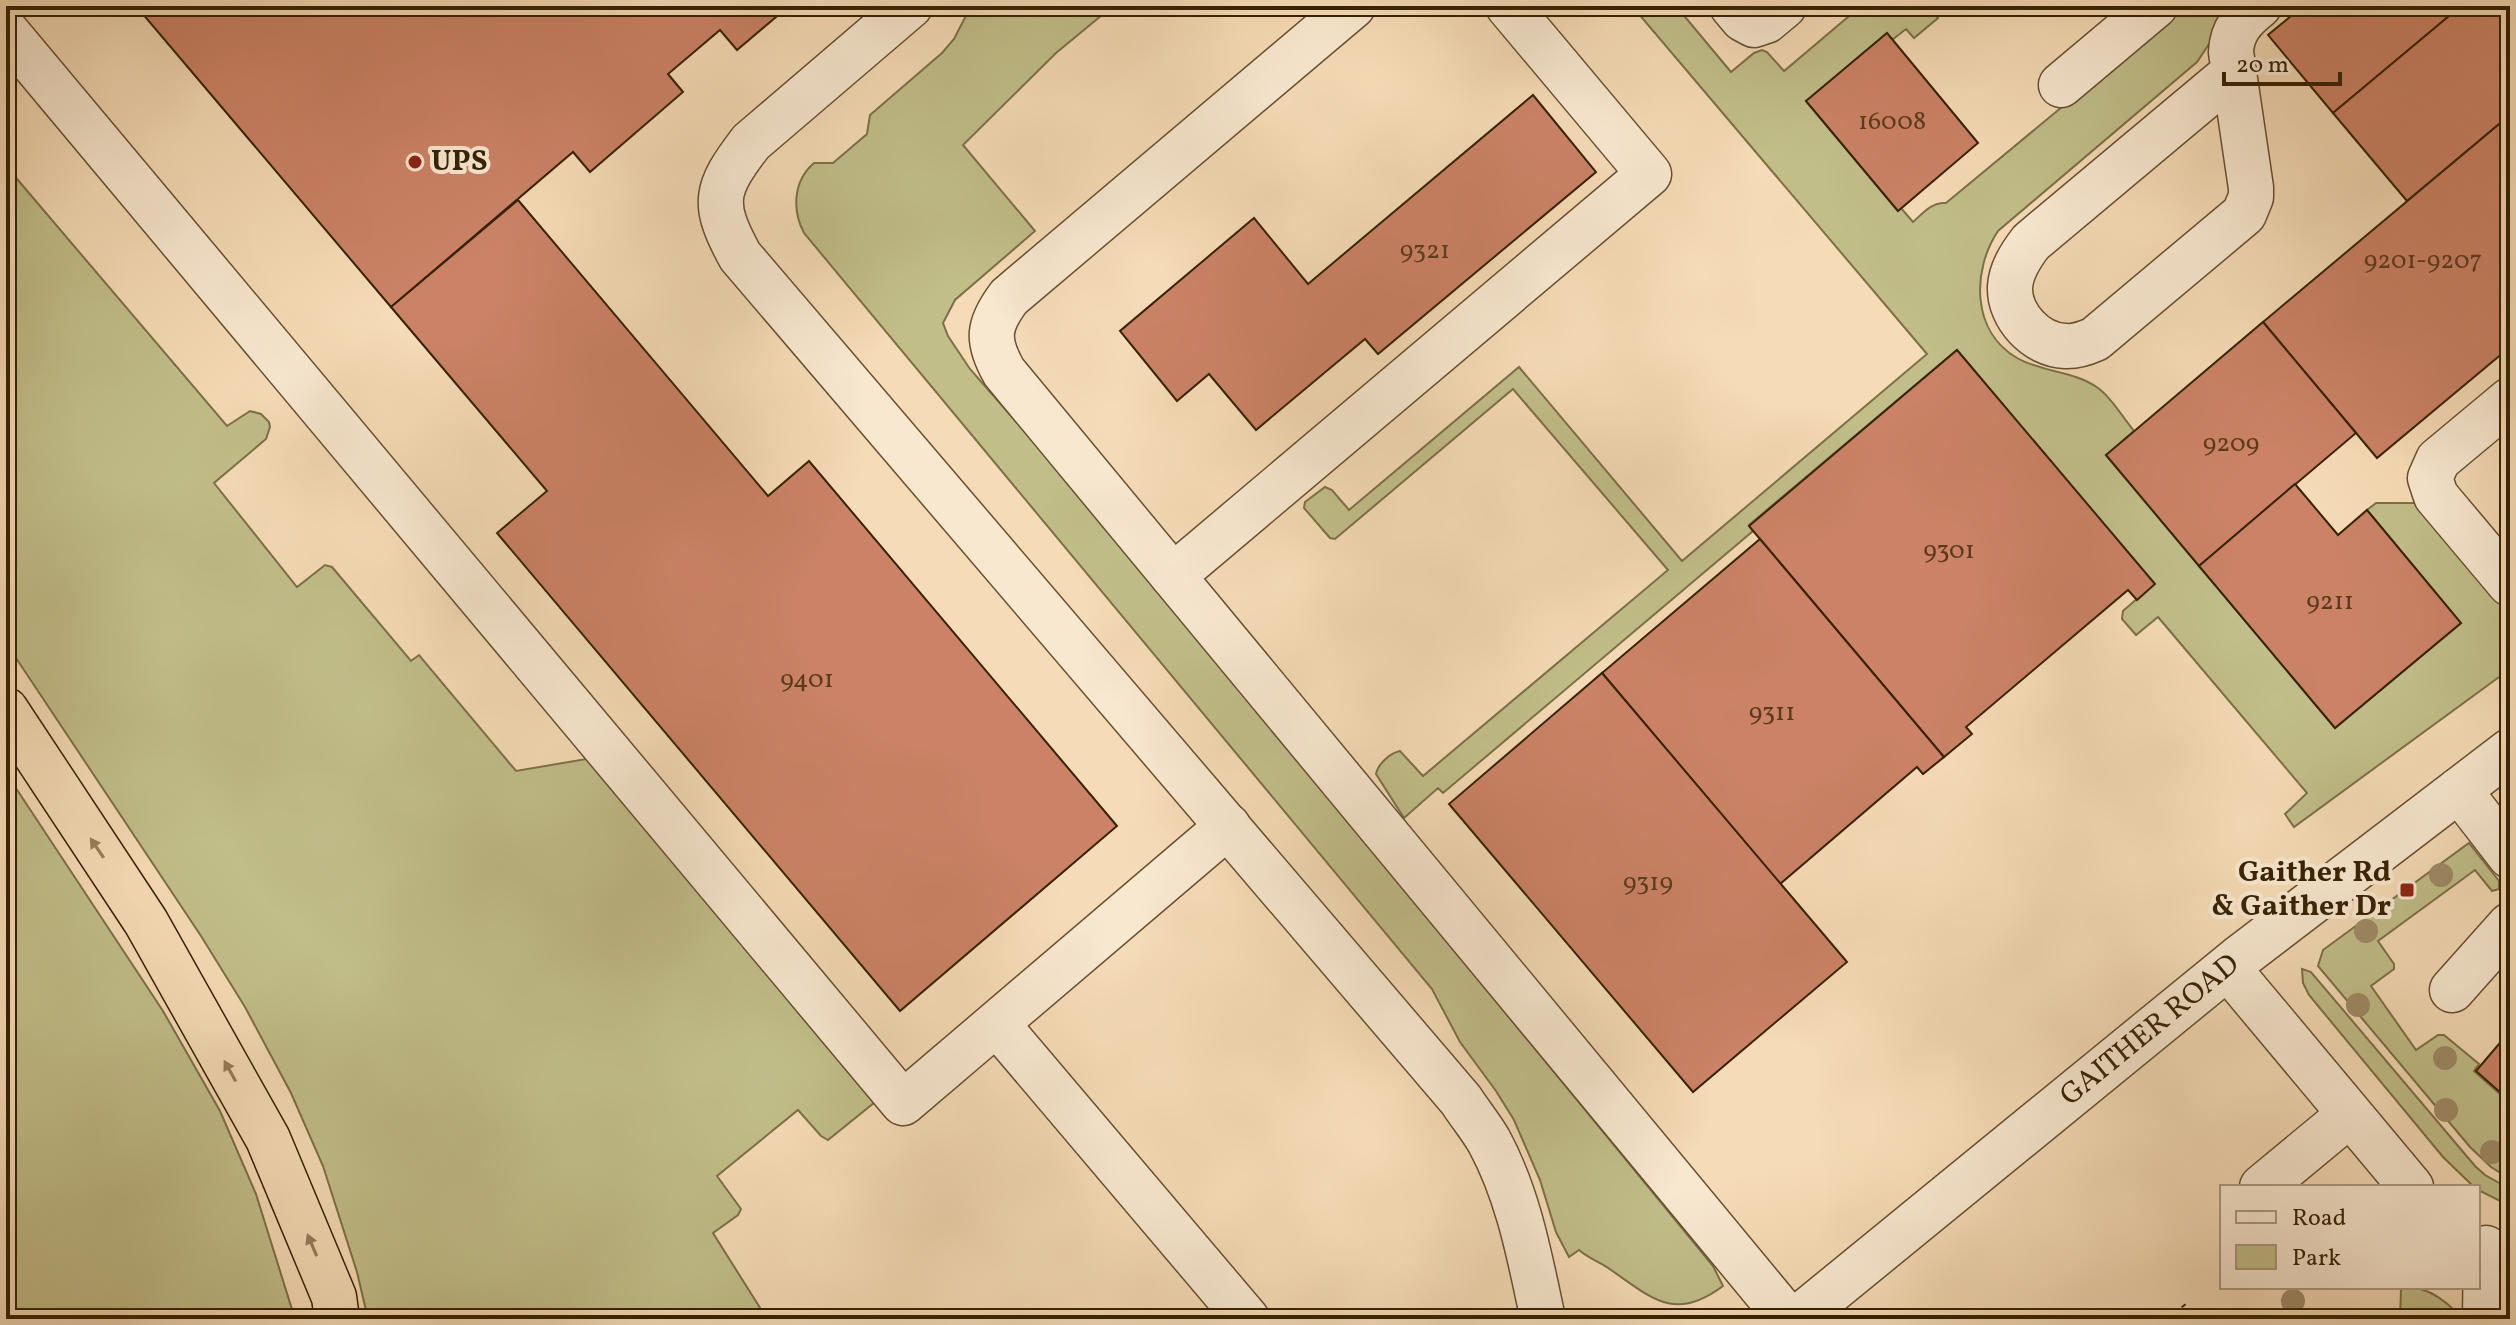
<svg xmlns="http://www.w3.org/2000/svg" width="2516" height="1325" viewBox="0 0 2516 1325" font-family="Vollkorn,serif">
	<style>
		.green { fill: #c1be8a; stroke: #7c7047; stroke-width: 2 }
		.building { fill: #cb8266; stroke: #362204; stroke-width: 2 }
		.lines { fill: none; stroke-linecap: round; stroke-linejoin: round }
		.minor-casing { stroke: #665030; stroke-width: 47 }
		.highway-casing { stroke: #362204; stroke-width: 47 }
		.path { stroke: #362204; stroke-width: 5; stroke-dasharray: 2 4; stroke-linecap: butt }
		.minor { stroke: #f8e8d0; stroke-width: 44 }
		.highway { stroke: #f5dbb6; stroke-width: 44 }
		.tree { fill: #9f8b67 }
		.oneway { fill: #967e5d }
		.poi-dot { fill: #8f2418; stroke: #f8e8d0; stroke-width: 3 }
		.labels { text-anchor: middle; dominant-baseline: central; stroke-width: 8; stroke-linejoin: round; paint-order: stroke }
		.number-label { font-size: 26px; fill: #5b3a1c }
		.poi-label { font-size: 30px; font-weight: bold; fill: #362204; stroke: #f8e8d0; text-anchor: start }
		.street-label { font-size: 30px; fill: #362204; stroke: #f8e8d0 }
	</style>
	<rect width="100%" height="100%" fill="#f5dbb6"/>
	<filter id="stains"><feTurbulence type="fractalNoise" baseFrequency=".0025" numOctaves="4"/><feColorMatrix values="0 0 0 0 .2 0 0 0 0 .09 0 0 0 0 .02 0 0 0 .5 -.17"/></filter>
	<radialGradient id="worn" r=".72"><stop offset=".6" stop-color="#630" stop-opacity="0"/><stop offset="1" stop-color="#630" stop-opacity=".3"/></radialGradient>
	<g class="green">
		<path d="M971,6H1113L1056,53L963,145L1035,231L955,300L943,323L948,336L970,369L1107,526L1713,1266L1723,1286C1675,1322 1653,1299 1611,1270C1601,1262 1589,1259 1579,1250L1569,1257L1556,1232L1540,1180L1514,1120L1496,1091L1460,1042L1432,989L804,233C792,210 793,181 814,163H833L867,134L870,115L942,53L954,39Z"/>
		<path d="M1632,6H1676L1731,72L1754,53L1762,50L1767,52L1784,71L1861,6H1928L1938,18L1914,38L1906,29L1892,40L1886,34L1806,101L1897,210L1901,208L1913,222C1923,213 1932,202 1946,203L2184,6H2224L2211,41L2197,62L1998,231C1972,270 1971,331 2017,358C2041,372 2075,371 2098,388C2112,398 2123,418 2134,431L2106,455L2335,728L2461,623L2367,510L2376,503H2418L2510,613V669L2294,827L2285,814L2307,793L2158,617L2136,635L2122,619L2123,611L2154,584L1957,350L1749,525L1753,531L1443,793L1438,788L1404,818L1376,774C1378,764 1390,753 1400,751L1423,776L1668,570L1513,389L1335,539L1330,538L1304,508L1305,502L1325,487L1332,490L1349,510L1519,367L1682,561L1927,354Z"/>
		<polygon points="6,166 227,426 250,411 261,414 269,422 270,427 266,439 214,483 297,587 325,565 332,567 411,661 419,655 516,771 592,758 875,1102 828,1140 821,1136 798,1110 717,1176 741,1209 738,1215 713,1233 767,1319 368,1319 357,1272 323,1166 291,1093 245,1007 201,936 6,643"/>
		<polygon points="6,773 163,1011 220,1111 256,1194 295,1319 6,1319"/>
		<polygon points="2469,843 2499,881 2499,889 2492,891 2475,870 2378,941 2394,964 2394,969 2371,986 2416,1050 2438,1035 2444,1035 2479,1064 2474,1071 2510,1103 2510,1179 2491,1167 2470,1147 2318,966 2323,950"/>
		<polygon points="2302,969 2311,972 2475,1166 2485,1175 2510,1189 2510,1206 2478,1190 2478,1187 2473,1186 2443,1157 2309,995 2303,983"/>
		<path d="M2367,1287C2407,1287 2426,1281 2456,1312V1319H2400L2401,1289Z"/>
	</g>
	<g class="building">
		<polygon points="136,6 789,6 737,50 720,30 668,74 683,92 590,172 573,152 391,307"/>
		<polygon points="2303,6 2461,6 2333,113 2268,35"/>
		<polygon points="2461,6 2494,6 2510,25 2510,115 2407,201 2333,113"/>
		<polygon points="1887,33 1978,143 1898,211 1806,101"/>
		<polygon points="1533,95 1596,172 1378,354 1365,339 1256,430 1209,374 1177,401 1120,331 1254,218 1308,284"/>
		<polygon points="2510,115 2510,347 2377,458 2263,322"/>
		<polygon points="518,200 768,496 809,461 1117,826 900,1011 497,533 547,491 391,307"/>
		<polygon points="2263,322 2356,433 2199,566 2106,455"/>
		<polygon points="1957,350 2155,584 2137,600 2128,590 1966,727 1972,734 1944,757 1749,526"/>
		<polygon points="2295,484 2338,535 2367,510 2461,623 2335,728 2199,566"/>
		<polygon points="1760,539 1944,757 1923,774 1917,767 1780,884 1602,673"/>
		<polygon points="1602,673 1847,962 1693,1092 1449,804"/>
		<polygon points="2510,1031 2510,1101 2476,1071"/>
	</g>
	<g class="lines">
		<g class="minor-casing">
			<g id="minor">
				<path d="M910,6L751,142C715,189 711,203 740,256L1461,1100C1470,1114 1481,1127 1489,1141C1519,1196 1530,1259 1543,1319"/>
				<path d="M1353,6L1009,297C988,325 986,340 1004,372L1788,1319"/>
				<polyline points="1732,6 1743,19 1754,25 1766,21 1784,6"/>
				<polyline points="6,31 903,1103 1228,826"/>
				<path d="M2234,72L2031,242C2021,255 2011,270 2010,287C2009,316 2036,345 2065,346C2076,347 2086,343 2095,339L2244,214L2251,197V188L2231,52C2232,30 2243,19 2259,6"/>
				<polyline points="2061,85 2155,6"/>
				<polyline points="2510,400 2438,460 2430,478 2436,496 2510,584"/>
				<polyline points="1173,576 1649,174 1508,6"/>
				<polyline points="2459,790 2510,856"/>
				<polyline points="2228,968 2411,1187"/>
				<polyline points="2452,990 2510,925"/>
				<polyline points="997,1024 1247,1319"/>
				<polyline points="2262,1187 2349,1115"/>
				<path id="s1" d="M1797,1319L2239,958L2510,751"/>
				<polyline points="2485,1319 2486,1248"/>
			</g>
		</g>
		<g class="highway-casing">
			<polyline id="highway" points="6,710 146,922 268,1139 334,1297 337,1319"/>
		</g>
		<polyline class="path" points="2183,1305 2194,1319"/>
		<use href="#minor" class="minor"/>
		<use href="#highway" class="highway"/>
	</g>
	<g class="tree">
		<circle cx="2441" cy="875" r="12"/>
		<circle cx="2366" cy="931" r="12"/>
		<circle cx="2358" cy="1005" r="12"/>
		<circle cx="2445" cy="1058" r="12"/>
		<circle cx="2446" cy="1110" r="12"/>
		<circle cx="2492" cy="1152" r="12"/>
		<circle cx="2293" cy="1301" r="12"/>
	</g>
	<defs><path id="oneway-solid" d="M-6-.8H1V-3.2L6.5 0L1 3.2V.8H-6Z" transform="scale(2)"/></defs>
	<g class="oneway">
		<use href="#oneway-solid" transform="translate(97 848) rotate(-124)"/>
		<use href="#oneway-solid" transform="translate(230 1071) rotate(-119)"/>
		<use href="#oneway-solid" transform="translate(312 1245) rotate(-113)"/>
	</g>
	<g class="poi-dot">
		<circle cx="415" cy="162" r="8"/>
		<rect x="2399" y="882" width="16" height="16" rx="4"/>
	</g>
	<g class="labels">
		<g class="number-label">
			<text x="1892" y="122">16008</text>
			<text x="1425" y="251">9321</text>
			<text x="2423" y="261">9201-9207</text>
			<text x="2231" y="444">9209</text>
			<text x="1949" y="551">9301</text>
			<text x="2330" y="602">9211</text>
			<text x="807" y="680">9401</text>
			<text x="1772" y="713">9311</text>
			<text x="1648" y="883">9319</text>
		</g>
		<g class="poi-label">
			<text x="431" y="162">UPS</text>
			<text x="2391" y="873" text-anchor="end">Gaither Rd<tspan x="2391" dy="34">&amp; Gaither Dr</tspan></text>
		</g>
		<g class="street-label">
			<text stroke="none"><textPath href="#s1" startOffset="456">GAITHER ROAD</textPath></text>
		</g>
	</g>
	<rect width="2516" height="1325" fill="none" stroke="#f5dbb6" stroke-width="32"/>
	<rect x="8" y="8" width="2500" height="1309" fill="none" stroke="#362204" stroke-width="4"/>
	<rect x="16" y="16" width="2484" height="1293" fill="none" stroke="#362204" stroke-width="2"/>
	<rect x="2220" y="1185" width="260" height="104" fill="#f8e8d0" stroke="#aa997e" stroke-width="2"/>
	<rect x="2236" y="1211" width="40" height="12" fill="#f8e8d0" stroke="#aa997e" stroke-width="2"/>
	<text x="2292" y="1225" font-size="24" fill="#362204">Road</text>
	<rect x="2236" y="1245" width="40" height="24" fill="#c1be8a" stroke="#aa997e" stroke-width="2"/>
	<text x="2292" y="1265" font-size="24" fill="#362204">Park</text>
	<path d="M2224 72v12h116v-12" fill="none" stroke="#362204" stroke-width="4"/>
	<text x="2236" y="72" font-size="24" fill="#362204" stroke="#f8e8d0" stroke-width="6" paint-order="stroke">20 m</text>
	<rect width="100%" height="100%" filter="url(#stains)"/>
	<rect width="100%" height="100%" fill="url(#worn)"/>
</svg>
